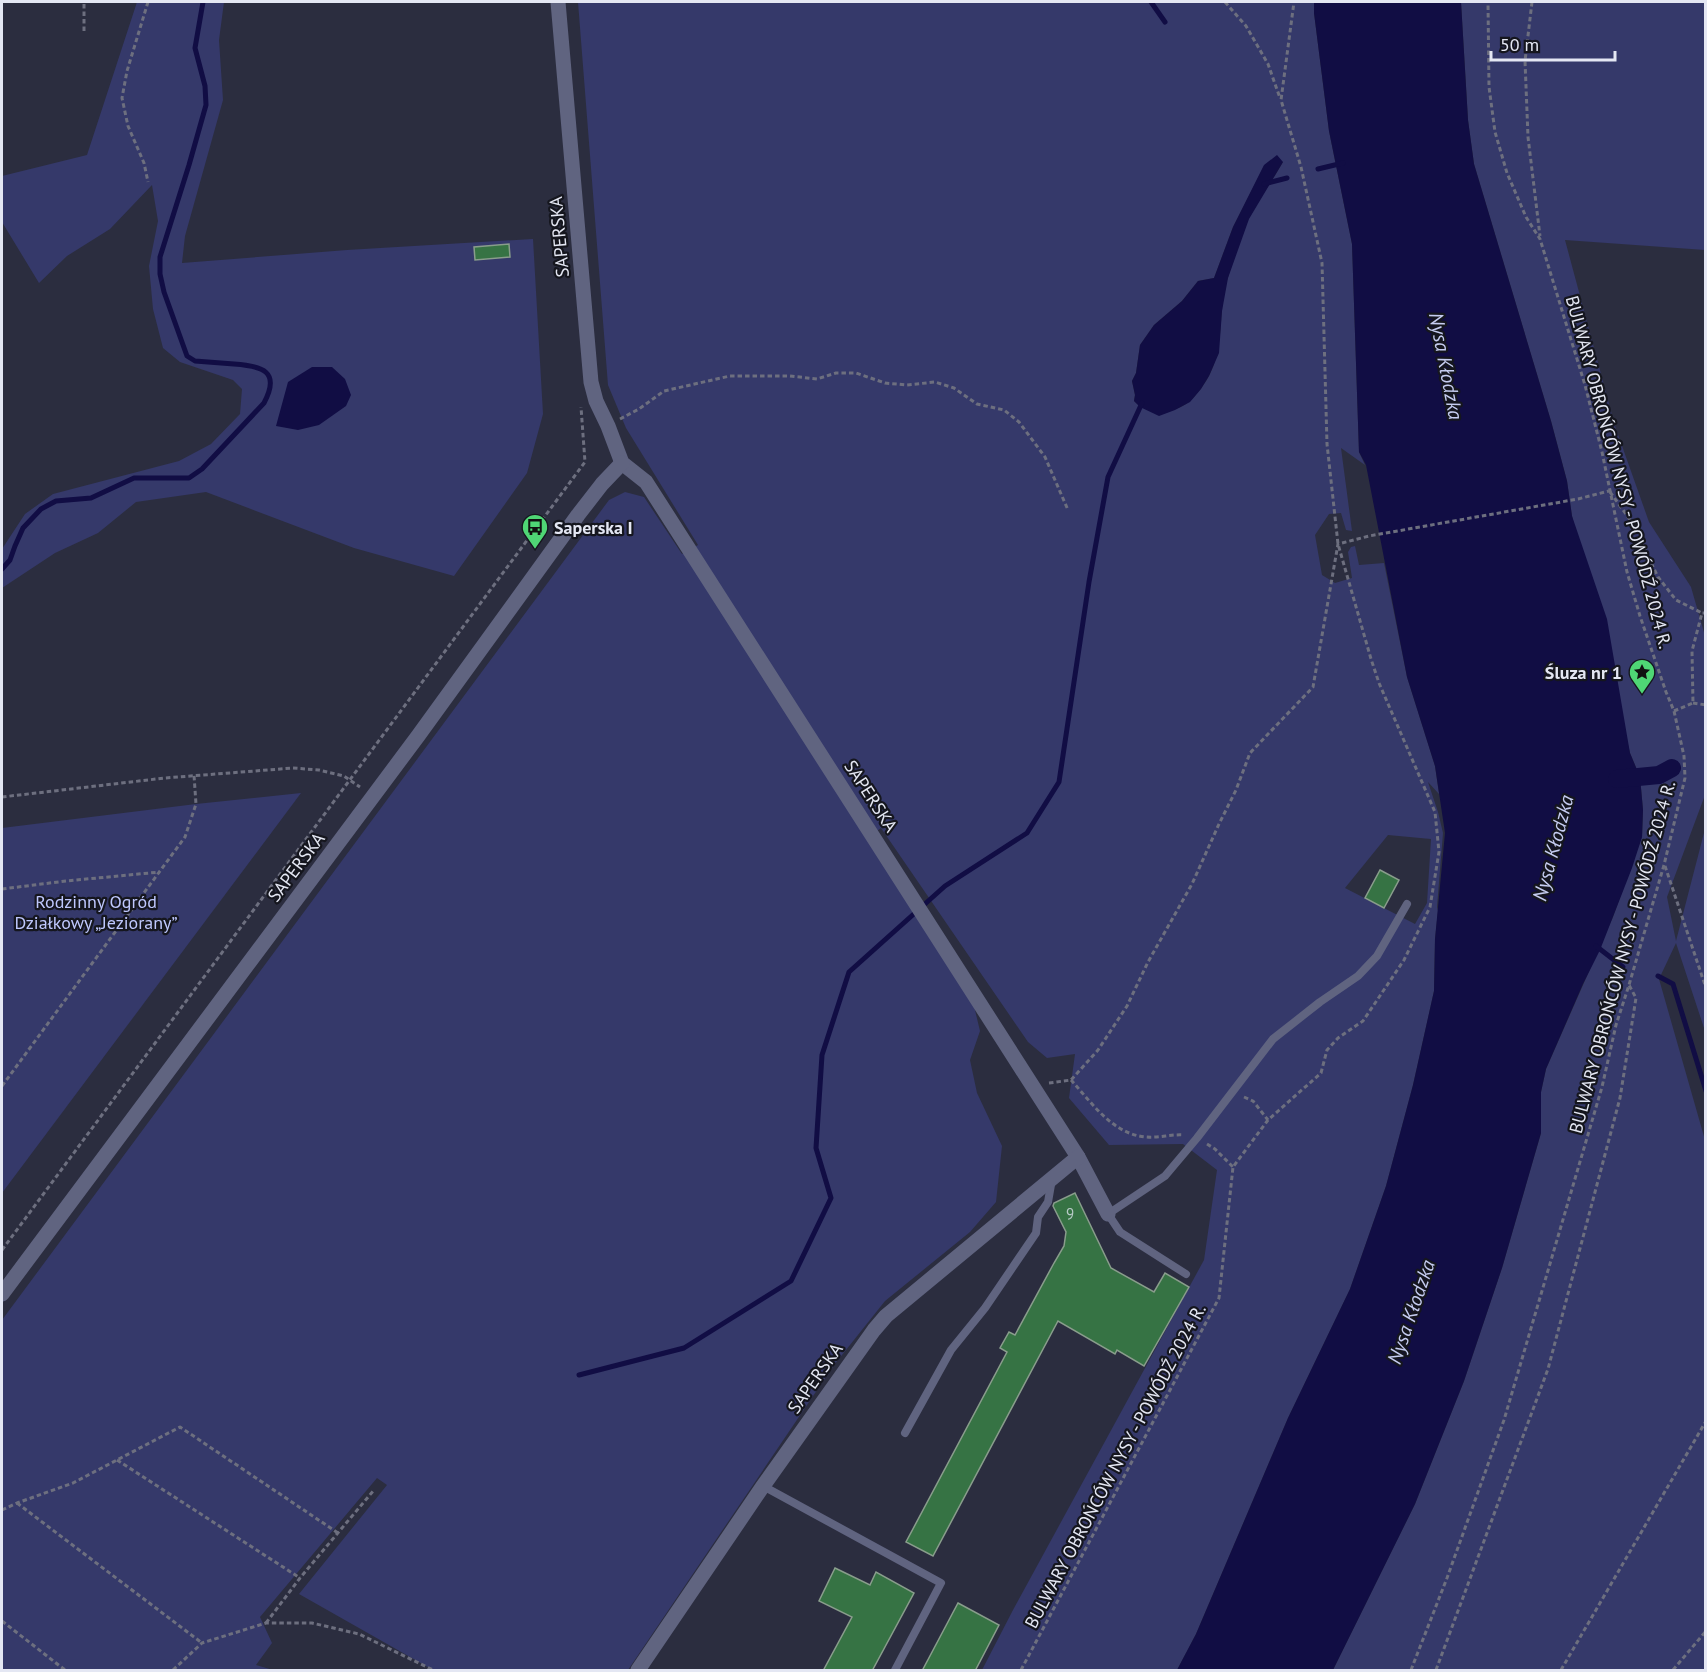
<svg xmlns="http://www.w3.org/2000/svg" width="1707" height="1672" viewBox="0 0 1707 1672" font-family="'PT Sans',sans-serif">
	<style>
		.green { fill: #35396a; fill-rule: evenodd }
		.water { fill: #110d44 }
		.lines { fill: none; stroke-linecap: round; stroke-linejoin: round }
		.stream { stroke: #110d44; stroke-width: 5 }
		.canal { stroke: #110d44; stroke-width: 18 }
		.building { fill: #367344; stroke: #899d8c; stroke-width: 1.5 }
		.path { stroke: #6d6f7f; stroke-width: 3; stroke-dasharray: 4.5 3; stroke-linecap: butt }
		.lane { stroke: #606480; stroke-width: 8 }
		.street { stroke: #606480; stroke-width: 15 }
		.labels { text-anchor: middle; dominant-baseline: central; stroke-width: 4.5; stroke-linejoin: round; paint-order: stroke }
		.number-label { font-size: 15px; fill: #b8cac7 }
		.street-label { font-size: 18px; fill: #e4e7f3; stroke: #15161e }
		.poi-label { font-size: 18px; font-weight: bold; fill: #e4e7f3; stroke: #15161e; text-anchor: start }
		.park-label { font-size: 18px; fill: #bfc8fe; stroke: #15161e }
		.water-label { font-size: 20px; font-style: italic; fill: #c5ccf0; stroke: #15161e }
	</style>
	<rect width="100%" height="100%" fill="#2b2d3f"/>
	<g class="green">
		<polygon points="137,2 224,2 219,40 223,100 185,236 182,263 347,250 533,239 543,414 527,473 454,576 354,548 206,492 136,502 98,533 55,553 2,588 2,549 25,514 53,494 179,461 211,444 240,414 242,389 233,380 180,362 163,348 153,309 149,266 158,221 152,185 110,229 67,256 39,283 2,222 2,176 87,155"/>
		<path d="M578,2H1314V13L1329,131L1352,244L1359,452L1365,465L1341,448L1352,531L1346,530L1341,513L1329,514L1315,535L1322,575L1335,583L1352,578L1348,552L1351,547L1355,546L1359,565L1384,563L1407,677L1435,766L1439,794L1428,782L1438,812L1443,833L1437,907L1438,911L1435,939L1434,991L1413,1085L1386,1186L1350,1289L1288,1418L1196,1634L1177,1670H982L1013,1610L1204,1260L1217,1170L1183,1144L1109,1145L1069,1098L1075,1054L1047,1058L1028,1042L881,828L867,838L974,1006L980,1031L970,1060L977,1093L1002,1146L996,1202L970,1232L885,1301L834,1365L628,1670H433L299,1594L387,1485L377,1478L260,1617L272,1643L256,1665L273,1670H2V1320L609,500L625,492L644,497L682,554L698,545L626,428L608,385ZM1283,162C1272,181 1259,199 1249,218C1241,235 1235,256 1229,274C1214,318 1231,356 1195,396C1188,404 1178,410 1168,410C1154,411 1144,411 1134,401L1135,395L1132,381L1136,373L1140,345L1154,325L1182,301L1198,281L1214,278L1233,227L1264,166ZM1388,835L1431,839L1427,903L1415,924L1345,888Z"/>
		<polygon points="1461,2 1705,2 1705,250 1565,240 1615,426 1649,522 1691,587 1705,636 1705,795 1667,897 1676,941 1705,829 1705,1031 1676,943 1659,979 1705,1140 1705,1670 1333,1670 1415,1504 1464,1381 1502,1268 1541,1133 1541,1092 1546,1069 1613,917 1642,837 1643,810 1640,777 1630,753 1572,516 1567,481 1551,421 1474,164 1468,120"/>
		<polygon points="301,793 2,1193 2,828 196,804"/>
	</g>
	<g class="water">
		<polygon points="1314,2 1461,2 1468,120 1474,164 1551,421 1567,481 1572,516 1607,619 1630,753 1640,777 1643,810 1642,837 1632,868 1600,950 1583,984 1546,1069 1541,1092 1541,1133 1502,1268 1464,1381 1415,1504 1333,1670 1177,1670 1196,1634 1288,1418 1350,1289 1386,1186 1413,1085 1434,991 1435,939 1445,833 1435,766 1407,677 1366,465 1359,452 1352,244 1329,131 1314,13"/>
		<polygon points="1277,155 1283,162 1249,219 1228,278 1222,311 1219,353 1209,376 1201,389 1190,402 1175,410 1159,416 1140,407 1134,401 1135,395 1132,381 1136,373 1140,345 1154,325 1182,301 1198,281 1214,278 1233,227 1264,165"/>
		<polygon points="312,367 332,367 345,379 351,395 346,406 319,425 298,430 276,426 288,382"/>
	</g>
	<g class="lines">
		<g class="stream">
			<polyline points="1151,2 1165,22"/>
			<polyline points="1318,169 1343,163"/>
			<polyline points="1264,184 1287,178"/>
			<path d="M2,569L10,560L15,546L23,528L41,509L56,501L91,498L134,478H189L202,469L264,403C281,371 262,366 234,364C221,363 208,362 195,361L187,356L164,292L160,274V257L189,165L206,105L205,86L195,48L203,2"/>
			<polyline points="1596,946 1623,967"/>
			<polyline points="1658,976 1673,984 1706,1091"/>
			<polyline points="579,1375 684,1348 791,1281 831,1198 816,1148 822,1055 849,972 945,886 1027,833 1059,782 1089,582 1108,477 1142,403"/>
		</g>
		<polyline class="canal" points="1617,779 1659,775 1672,768"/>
	</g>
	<g class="building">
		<polygon points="509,244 510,257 475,260 474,247"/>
		<polygon points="1380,870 1399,880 1384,908 1365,898"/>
		<polygon points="1075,1193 1111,1268 1154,1292 1165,1273 1189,1287 1144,1366 1117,1350 1115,1354 1058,1321 933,1556 906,1542 1007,1352 1000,1348 1009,1332 1015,1335 1054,1263 1064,1246 1066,1232 1053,1206 1054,1203"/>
		<polygon points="835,1568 870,1585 876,1572 914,1593 872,1671 823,1671 852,1617 819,1601"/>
		<polygon points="958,1603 999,1625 975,1671 922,1671"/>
	</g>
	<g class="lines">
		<g class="path">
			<polyline points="148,2 127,71 122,98 128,126 144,163 148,182"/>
			<polyline points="1225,2 1246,26 1268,64 1280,98"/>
			<polyline points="1532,2 1525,61 1528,137 1540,236"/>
			<polyline points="84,31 84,2"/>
			<polyline points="620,419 639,409 664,391 730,376 790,376 817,379 836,373 856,373 885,383 907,385 935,382 954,388 977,404 1004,410 1019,422 1045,457 1068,510"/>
			<polyline points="1610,492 1631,521 1658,577 1676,600 1702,613"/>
			<polyline points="1693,703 1706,705"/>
			<polyline points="1674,711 1693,703 1692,651 1702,613 1706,613"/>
			<polyline points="2,797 165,778 293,768 319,770 344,776 360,787"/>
			<polyline points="1665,866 1706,988"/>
			<polyline points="2,889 66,881 160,872"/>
			<path d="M1071,1080C1092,1103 1113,1135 1147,1137C1159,1138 1172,1134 1184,1135"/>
			<polyline points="1049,1083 1071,1080 1098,1050 1127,1006 1148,962 1192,884 1219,824 1236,790 1250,753 1313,687 1338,544 1369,536 1578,499 1609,491"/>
			<polyline points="2,1086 185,837 196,804 194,775"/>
			<polyline points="1244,1097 1253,1101 1268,1120"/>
			<polyline points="1207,1144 1215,1149 1233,1167"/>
			<polyline points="2,1250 585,462 581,407"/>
			<polyline points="117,1460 300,1578"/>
			<polyline points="17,1503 202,1643"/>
			<polyline points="2,1510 17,1503 73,1483 180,1427 338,1533"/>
			<polyline points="2,1621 65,1670"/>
			<polyline points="266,1623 300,1578 374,1490"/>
			<polyline points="173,1670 202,1643 266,1623 312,1623 359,1634 433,1670"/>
			<polyline points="1021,1670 1219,1298 1233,1167 1268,1120 1321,1073 1327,1050 1338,1038 1363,1021 1404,960 1430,907 1439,852 1435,812 1379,683 1371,659 1338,544 1327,444 1322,263 1301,167 1281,100 1294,2"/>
			<polyline points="1411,1670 1447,1578 1504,1420 1602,1087 1616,1025 1629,985 1664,865 1685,778 1684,756 1674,711 1666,692 1640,616 1627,572 1602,452 1585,385 1540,239 1526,217 1507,173 1495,132 1489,87 1488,2"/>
			<polyline points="1436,1670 1548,1369 1620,1098 1636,998 1629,985"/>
			<polyline points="1561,1670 1706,1421"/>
			<polyline points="1673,1670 1706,1631"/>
		</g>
		<g class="lane">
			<polyline points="1186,1274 1120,1232 1108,1214 1165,1176 1197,1138 1273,1039 1320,1002 1358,976 1377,956 1407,904"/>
			<polyline points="905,1433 951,1350 985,1308 1036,1233 1038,1217 1048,1202 1052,1179"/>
			<polyline points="763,1486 941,1583 895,1670"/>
		</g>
		<g class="street">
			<polyline points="558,2 591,382 596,401 608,426 622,463 646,482 1078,1157 1108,1214"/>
			<polyline points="2,1294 418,736 578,515 602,484 622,463"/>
			<polyline points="638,1670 763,1486 874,1330 886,1316 1078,1157"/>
		</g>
	</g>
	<defs>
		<g id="bus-pin" transform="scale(1.35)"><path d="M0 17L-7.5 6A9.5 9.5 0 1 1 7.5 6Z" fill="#4fd675" stroke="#15161e"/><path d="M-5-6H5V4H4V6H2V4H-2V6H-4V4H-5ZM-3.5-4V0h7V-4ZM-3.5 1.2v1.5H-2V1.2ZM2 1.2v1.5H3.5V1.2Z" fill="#111"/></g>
		<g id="sight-pin" transform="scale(1.35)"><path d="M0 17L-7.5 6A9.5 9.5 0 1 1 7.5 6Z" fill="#4fd675" stroke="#15161e"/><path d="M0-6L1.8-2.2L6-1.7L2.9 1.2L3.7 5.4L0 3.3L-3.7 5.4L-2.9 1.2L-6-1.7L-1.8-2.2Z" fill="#111"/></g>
	</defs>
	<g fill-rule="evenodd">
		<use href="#bus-pin" x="535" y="527"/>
		<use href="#sight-pin" x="1642" y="672"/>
	</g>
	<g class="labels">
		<g class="number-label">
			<text x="1070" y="1213">9</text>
		</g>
		<g class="street-label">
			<text transform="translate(559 237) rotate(-95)">SAPERSKA</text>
			<text transform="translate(1619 472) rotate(75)">BULWARY OBROŃCÓW NYSY - POWÓDŹ 2024 R.</text>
			<text transform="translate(871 796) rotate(57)">SAPERSKA</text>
			<text transform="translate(296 867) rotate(-53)">SAPERSKA</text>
			<text transform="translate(1622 957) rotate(-75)">BULWARY OBROŃCÓW NYSY - POWÓDŹ 2024 R.</text>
			<text transform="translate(815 1378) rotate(-55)">SAPERSKA</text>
			<text transform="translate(1115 1466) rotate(-62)">BULWARY OBROŃCÓW NYSY - POWÓDŹ 2024 R.</text>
		</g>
		<g class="poi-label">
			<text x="554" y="527">Saperska I</text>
			<text x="1622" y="672" text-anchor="end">Śluza nr 1</text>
		</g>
		<g class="park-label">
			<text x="96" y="901">Rodzinny Ogród<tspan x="96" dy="21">Działkowy „Jeziorany”</tspan></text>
		</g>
		<g class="water-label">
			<text transform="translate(1446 366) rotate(79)">Nysa Kłodzka</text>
			<text transform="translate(1553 848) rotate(-75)">Nysa Kłodzka</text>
			<text transform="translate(1411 1312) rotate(-71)">Nysa Kłodzka</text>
		</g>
	</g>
	<rect width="1707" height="1672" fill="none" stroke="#e4e7f3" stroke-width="6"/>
	<path d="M1491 51v9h124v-9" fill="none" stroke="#e4e7f3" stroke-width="3"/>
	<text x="1500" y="51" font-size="18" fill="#e4e7f3" stroke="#15161e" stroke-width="4.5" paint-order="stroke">50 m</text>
</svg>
